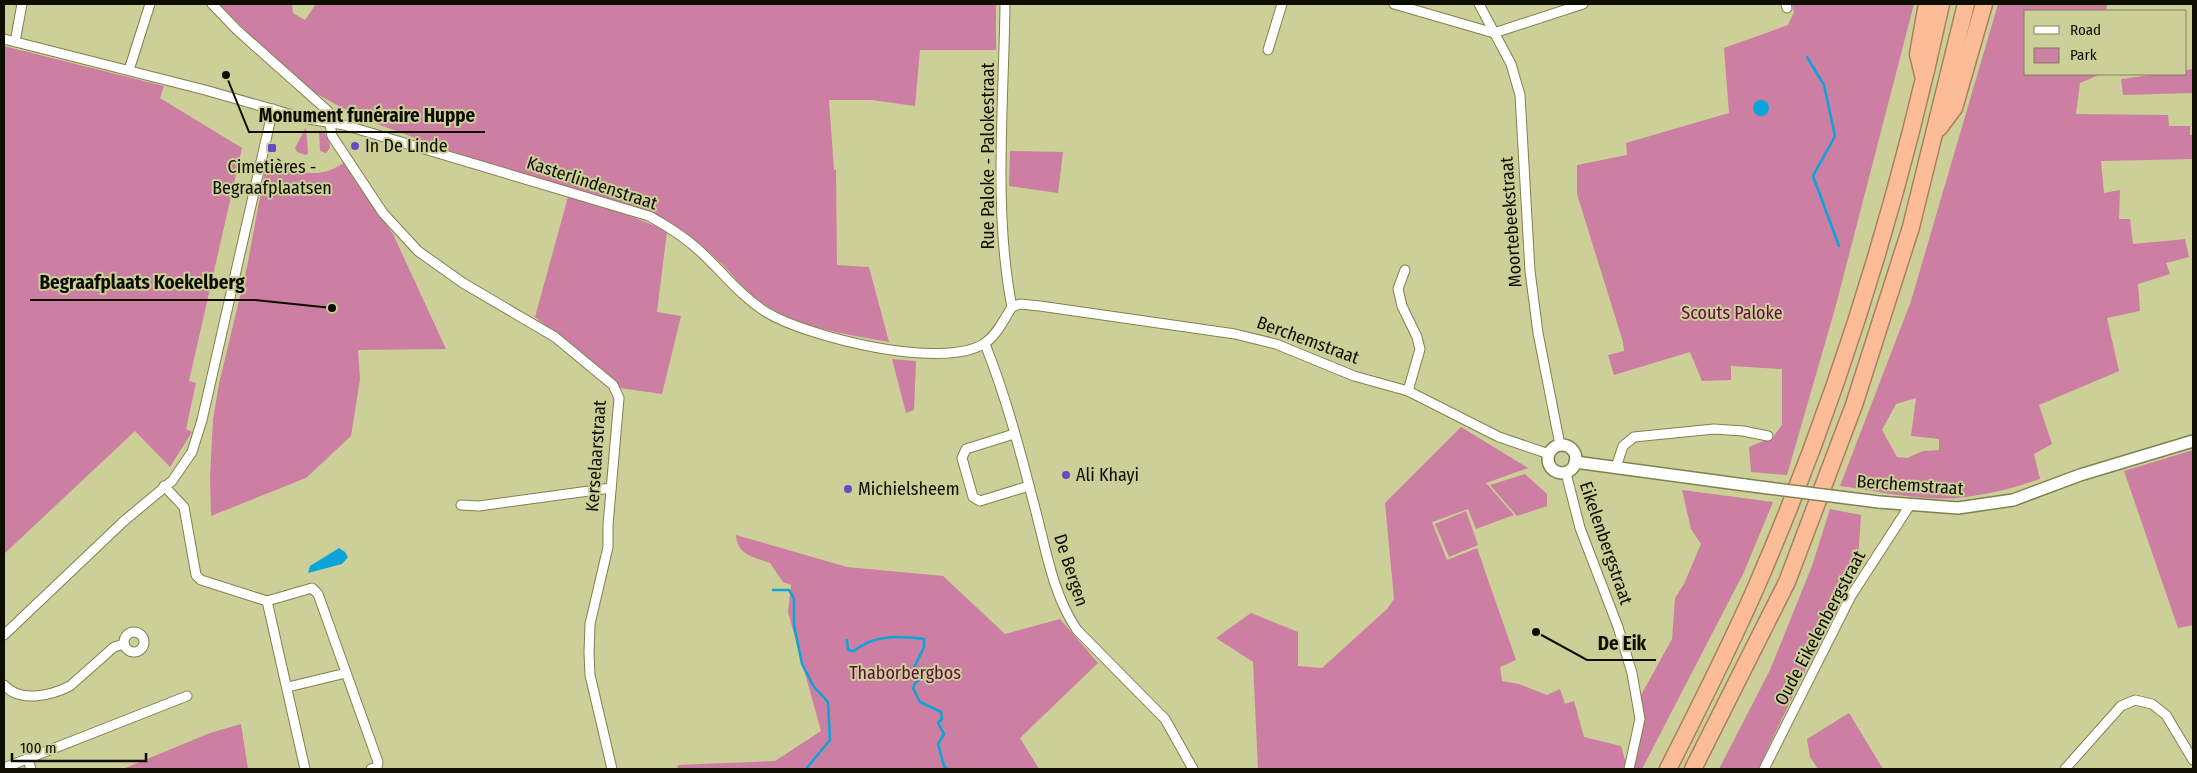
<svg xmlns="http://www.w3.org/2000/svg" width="2197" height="773" viewBox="0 0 2197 773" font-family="'Fira Sans Condensed',sans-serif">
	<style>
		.green { fill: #cc7ea3; fill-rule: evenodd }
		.water { fill: #09a4d9 }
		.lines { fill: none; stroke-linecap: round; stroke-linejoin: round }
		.stream { stroke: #09a4d9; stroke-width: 2.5 }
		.minor-casing { stroke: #80824e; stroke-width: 11 }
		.tertiary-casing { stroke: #80824e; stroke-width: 14 }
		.motorway-casing { stroke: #a97f63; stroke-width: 19 }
		.minor { stroke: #fff; stroke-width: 9 }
		.tertiary { stroke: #fff; stroke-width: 11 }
		.motorway { stroke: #fcbc98; stroke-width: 16 }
		.tertiary-bridge-casing { stroke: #80824e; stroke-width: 14; stroke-linecap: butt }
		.tertiary-bridge { stroke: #fff; stroke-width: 11 }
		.poi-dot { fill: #694ac2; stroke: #cccf98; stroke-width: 2 }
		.labels { text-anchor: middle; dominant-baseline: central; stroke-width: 4; stroke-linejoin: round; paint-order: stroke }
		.poi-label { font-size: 18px; fill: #0e0e00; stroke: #cccf98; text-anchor: start }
		.street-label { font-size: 18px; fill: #0e0e00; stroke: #cccf98 }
		.park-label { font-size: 18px; fill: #63073f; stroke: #cccf98 }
		.leader { fill: none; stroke: #0e0e00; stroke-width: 2 }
		.callout-dot { fill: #0e0e00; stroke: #cccf98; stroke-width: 2 }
		.callout-label { font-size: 19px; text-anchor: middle; font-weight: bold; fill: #0e0e00; stroke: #cccf98; stroke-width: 4; stroke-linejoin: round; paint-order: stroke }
	</style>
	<rect width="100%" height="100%" fill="#cccf98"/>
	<g class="green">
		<path d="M218,4H292L293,13L305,20L316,4H996V50H920L915,106L872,100H829L834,170H836L837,265L869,267L889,342C842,333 794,328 756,298C743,288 734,276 723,265C698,241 674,222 642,209L467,157L361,118L315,93L297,79Z"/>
		<polygon points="1792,4 1914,4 1836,305 1787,475 1751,472 1749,447 1773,437 1782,425 1782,369 1731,366 1731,380 1702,381 1690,352 1614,375 1608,355 1624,351 1623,342 1577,194 1577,165 1627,155 1626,143 1729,113 1724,48 1788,25 1794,12"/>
		<path d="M1998,4H2107L2106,11H2026V74H2101L2080,83L2076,114L2168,115L2169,126H2190V135H2193V159L2101,161L2104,193L2120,190L2119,219H2130L2133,244L2185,239L2189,257L2166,263L2170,274L2138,284L2140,311L2107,318L2119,371L2039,405L2052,444L2034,454L2040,479C2013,488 1986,495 1958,498C1919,501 1878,491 1840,486L1911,301ZM1916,398L1911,436L1939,439V450L1923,451L1907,458L1897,457L1882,430L1896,404Z"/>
		<polygon points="4,46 164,86 160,98 242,148 189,381 196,383 186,429 192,432 170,467 135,431 4,554"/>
		<polygon points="2193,69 2193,93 2123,95 2121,79 2159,74 2186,74 2186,70"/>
		<polygon points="306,127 308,153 306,155 297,152 295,148"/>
		<path d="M319,130C326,132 330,141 330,148L326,153L320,151Z"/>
		<polygon points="1010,151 1063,152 1058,193 1009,186"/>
		<path d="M267,159C295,171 317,182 345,162L393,234L446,349L358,350L360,379L351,436L306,478L211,516L210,477L213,420L219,384L247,267Z"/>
		<polygon points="568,197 628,215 667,231 657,312 681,316 662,394 620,388 535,317"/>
		<polygon points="892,359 916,361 914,410 906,413"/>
		<polygon points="1461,427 1528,468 1486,483 1514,515 1476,529 1468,509 1432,522 1447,560 1477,548 1516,660 1500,667 1502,681 1519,684 1547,695 1560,689 1565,704 1574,701 1584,737 1621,746 1627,767 1626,769 1258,769 1253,662 1216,638 1251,613 1298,632 1298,666 1322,668 1387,609 1394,599 1385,503"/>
		<polygon points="2193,450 2193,625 2178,628 2124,471"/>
		<polygon points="1525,474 1547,494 1547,506 1517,516 1490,485"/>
		<polygon points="1682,490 1773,502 1744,572 1642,769 1632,769 1640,697 1672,639 1675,598 1684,584 1701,544 1691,529"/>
		<polygon points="1830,509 1861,515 1858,560 1758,769 1719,769 1770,670 1812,566"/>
		<polygon points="1466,511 1478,545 1449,557 1435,524"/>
		<path d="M736,535L847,567L943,576L1005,634L1060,619L1098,663L1020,738L1039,769H677L678,765L775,761L821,731L788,612L791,585L783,582L770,563C754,557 737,555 736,535Z"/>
		<polygon points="1849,713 1883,769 1818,769 1810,757 1807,739"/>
		<polygon points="241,724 248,769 123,769 210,733"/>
	</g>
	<g class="water">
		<circle cx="1761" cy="108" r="8"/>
		<polygon points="339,548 345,552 348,557 342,564 308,573 310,566"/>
	</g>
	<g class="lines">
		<g class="stream">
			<polyline points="1807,57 1824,85 1835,136 1813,176 1839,246"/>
			<polyline points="773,590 789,590 794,599 794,625 802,664 814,687 828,702 830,740 806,769"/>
			<path d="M847,640L848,650L854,651C875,634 899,636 924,639V647L914,668L921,679L916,682L913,688L920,702L941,712L942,719L938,723L944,734L938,744L944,766L947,769"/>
		</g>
		<g class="minor-casing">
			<g id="minor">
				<polyline points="212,4 237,30 328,111 332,136 383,213 418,251 463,283 555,337 613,385 619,398 608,525 608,547 590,624 589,653 590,675 612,769"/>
				<path d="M1005,4C1004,101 993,211 1012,307"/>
				<polyline points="1394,4 1494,33 1583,4"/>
				<polyline points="1479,4 1511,64 1520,95 1530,271 1538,333 1560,445"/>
				<polyline points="1786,4 1787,8"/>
				<path d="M4,39L205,90L303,118L344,125L649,216C669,227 687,238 704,255C724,274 742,297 766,312C807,337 943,371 985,343C997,335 1004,319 1012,307"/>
				<polyline points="15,42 22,4"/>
				<polyline points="1268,50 1282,4"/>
				<polyline points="129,70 150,4"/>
				<polyline points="1405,270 1398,289 1402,306 1417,337 1420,349 1408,391"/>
				<polyline points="1012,307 1020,304 1040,306 1235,334 1276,344 1354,376 1408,391 1499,437 1549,454"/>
				<path d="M985,344C1007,399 1022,458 1037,516C1047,555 1054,596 1077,630L1165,719L1193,769"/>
				<polyline points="1014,434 966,449 962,458 973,497 980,501 1029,486"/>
				<polyline points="1616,467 1623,446 1634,437 1714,429 1743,431 1768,436"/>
				<polyline points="1566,473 1580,528 1618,627 1632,673 1640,719 1629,769"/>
				<polyline points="164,486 184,507 196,575 201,580 267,601 305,769"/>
				<polyline points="461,505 479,506 611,488"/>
				<polyline points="267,601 312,588 318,594 378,762 377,767 371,769"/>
				<circle cx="134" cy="642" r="10"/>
				<polyline points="4,635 124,521 172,481 192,452 202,420 273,109"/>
				<path d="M4,685C20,703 50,696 70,686L114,647L124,644"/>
				<polyline points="288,687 346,673"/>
				<polyline points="28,760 31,769"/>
				<polyline points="4,768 187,696"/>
				<polyline points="1764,769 1851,596 1910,505"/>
				<polyline points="2065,769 2121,706 2135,700 2152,704 2166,715 2193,760"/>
			</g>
		</g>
		<g class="tertiary-casing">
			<g id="tertiary">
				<circle cx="1562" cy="459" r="14"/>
				<polyline points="1575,462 1745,485"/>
				<polyline points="1879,502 1958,508 2013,500 2080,475 2193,441"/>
			</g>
		</g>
		<g class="motorway-casing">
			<g id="motorway">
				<polyline points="1923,75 1918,54 1927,4"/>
				<polyline points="1939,128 1954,108 1984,4"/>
				<path d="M1668,769C1699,708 1730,647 1757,585C1838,398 1898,203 1941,4"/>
				<polyline points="1693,769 1787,582 1854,405 1911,227 1966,4"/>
			</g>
		</g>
		<use href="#minor" class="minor"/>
		<use href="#tertiary" class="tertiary"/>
		<use href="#motorway" class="motorway"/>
		<g class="tertiary-bridge-casing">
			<polyline id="tertiary-bridge" points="1745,485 1879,502"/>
		</g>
		<use href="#tertiary-bridge" class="tertiary-bridge"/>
	</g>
	<g class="poi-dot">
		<circle cx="355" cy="146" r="5"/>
		<rect x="267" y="143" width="10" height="10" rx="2.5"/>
		<circle cx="1066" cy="475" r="5"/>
		<circle cx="848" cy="489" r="5"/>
	</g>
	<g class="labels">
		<g class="poi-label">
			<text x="365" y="146">In De Linde</text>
			<text x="272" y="167" text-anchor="middle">Cimetières -<tspan x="272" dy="21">Begraafplaatsen</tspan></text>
			<text x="1076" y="475">Ali Khayi</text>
			<text x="858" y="489">Michielsheem</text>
		</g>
		<g class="street-label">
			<text transform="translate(988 156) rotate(-90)">Rue Paloke - Palokestraat</text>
			<text transform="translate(592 183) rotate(18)">Kasterlindenstraat</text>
			<text transform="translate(1511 222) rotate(-94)">Moortebeekstraat</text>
			<text transform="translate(1308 340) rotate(20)">Berchemstraat</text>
			<text transform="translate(596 456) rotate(-86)">Kerselaarstraat</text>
			<text transform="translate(1910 485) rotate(4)">Berchemstraat</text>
			<text transform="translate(1606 543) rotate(71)">Eikelenbergstraat</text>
			<text transform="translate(1071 570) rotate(72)">De Bergen</text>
			<text transform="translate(1820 628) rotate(-62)">Oude Eikelenbergstraat</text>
		</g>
		<g class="park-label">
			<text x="1732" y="313">Scouts Paloke</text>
			<text x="905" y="673">Thaborbergbos</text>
		</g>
	</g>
	<path class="leader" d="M226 75L249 132H485M332 308L255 300H30M1536 632L1587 660H1656"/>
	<g class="callout-dot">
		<circle cx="226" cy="75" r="5"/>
		<circle cx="332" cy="308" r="5"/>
		<circle cx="1536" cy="632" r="5"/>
	</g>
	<g class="callout-label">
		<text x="367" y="122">Monument funéraire Huppe</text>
		<text x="142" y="289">Begraafplaats Koekelberg</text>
		<text x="1622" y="650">De Eik</text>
	</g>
	<rect width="2197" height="773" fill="none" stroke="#0e0e00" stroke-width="10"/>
	<rect x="2024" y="10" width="162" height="65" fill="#cccf98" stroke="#80825b"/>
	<rect x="2034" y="26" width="25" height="8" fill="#ffffff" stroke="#80825b"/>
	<text x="2070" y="35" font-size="15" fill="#0e0e00">Road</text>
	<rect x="2034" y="48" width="25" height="15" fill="#cc7ea3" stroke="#80825b"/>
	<text x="2070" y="60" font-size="15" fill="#0e0e00">Park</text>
	<path d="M12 753v8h134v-8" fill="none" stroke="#0e0e00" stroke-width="2.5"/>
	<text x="20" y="753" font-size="15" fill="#0e0e00" stroke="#cccf98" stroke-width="4" paint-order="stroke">100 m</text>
</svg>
